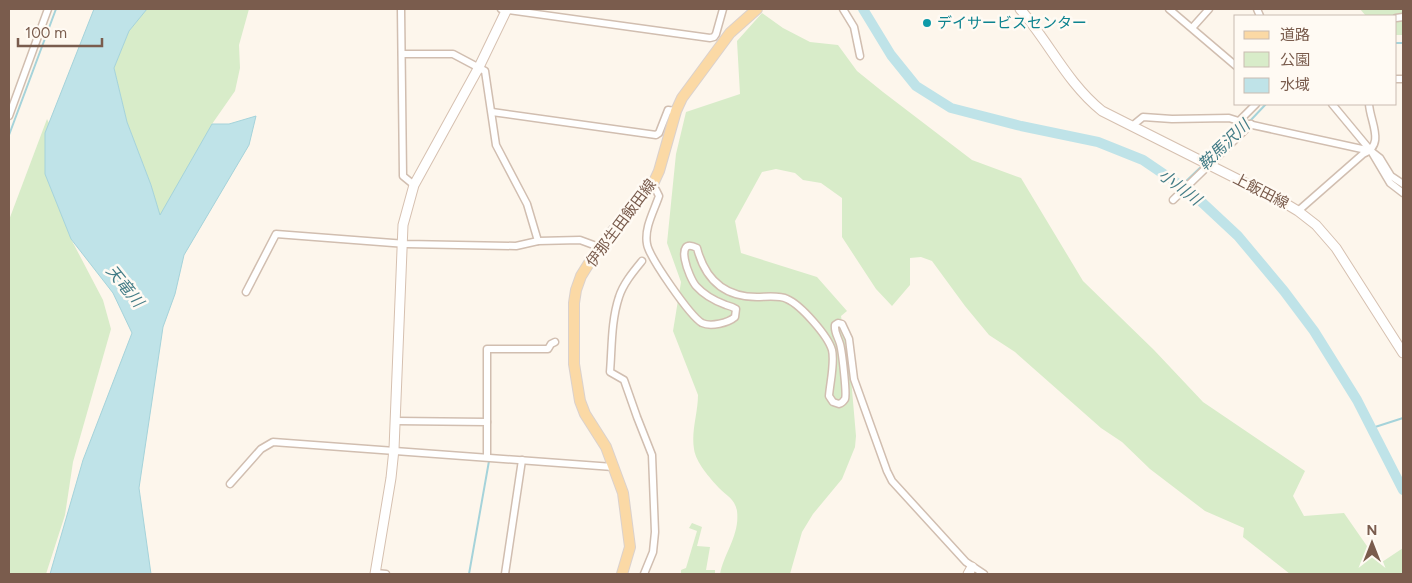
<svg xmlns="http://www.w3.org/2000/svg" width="1412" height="583" viewBox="0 0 1412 583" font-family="Figtree,'Noto Sans JP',sans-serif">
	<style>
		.green { fill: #d8ecc9 }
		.water { fill: #bfe3e8; stroke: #a5d3da }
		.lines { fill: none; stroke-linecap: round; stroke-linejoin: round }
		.stream { stroke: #a5d3da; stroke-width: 2 }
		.river { stroke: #bfe3e8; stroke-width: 10 }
		.street-casing { stroke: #d1beb0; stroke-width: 9 }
		.secondary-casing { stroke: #d6c0b0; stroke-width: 11 }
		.primary-casing { stroke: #dad1cd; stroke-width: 12 }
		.street { stroke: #fff; stroke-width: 6 }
		.secondary { stroke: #fff; stroke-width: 9 }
		.primary { stroke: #fbd9a5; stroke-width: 10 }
		.culture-dot { fill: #0f9aa8; stroke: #fffaf3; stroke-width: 2 }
		.labels { text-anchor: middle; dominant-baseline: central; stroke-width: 5; stroke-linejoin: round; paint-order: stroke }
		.culture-label { font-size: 15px; fill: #0d838f; stroke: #fffaf3; text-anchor: start }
		.street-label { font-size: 15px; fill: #7a5c4d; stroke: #fffaf3 }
		.water-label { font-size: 16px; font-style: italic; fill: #437c86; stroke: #fffaf3 }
	</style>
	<rect width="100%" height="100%" fill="#fdf6ec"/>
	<g class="green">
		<polygon points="147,9 249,9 239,45 240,68 235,91 212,124 160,216 151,185 127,122 114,68 129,31"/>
		<polygon points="1360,9 1403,9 1403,35 1396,35 1396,16 1366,16"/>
		<path d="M762,13L783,28L810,42L838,45L857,71L883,92L972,160L1021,178L1083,281L1154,350L1203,402L1305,471L1293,496L1304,516L1344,513L1369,549L1382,562L1403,548V574H1290L1243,537L1244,528L1205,511L1150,469L1122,442L1101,428L1015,352L989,335L965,306L932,261L921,257L910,258V285L892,306L876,289L842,237V198L821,183L803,180L795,173L776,169L762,172L735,221L741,253L817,277L847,311L841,316L851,378L856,436L855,447L842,479L813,514L802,532L790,574H720C724,553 740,535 737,511C735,499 727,496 719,488C710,478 696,463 694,449C691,431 698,413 698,395L673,331L681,282L667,243L676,154L686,112L740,94L737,41Z"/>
		<polygon points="47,119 49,123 45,133 45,174 71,239 103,300 111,329 73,462 65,515 46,574 9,574 9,220"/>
		<polygon points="692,523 702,527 697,546 710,547 706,570 715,570 715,574 681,574 681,570 686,568 697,531 689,528"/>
	</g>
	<polygon class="water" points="94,9 147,9 129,31 114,68 127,122 151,185 160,215 212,124 229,124 256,116 249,145 184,255 175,294 163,327 139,488 151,574 50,574 83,460 132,333 113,293 71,239 45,174 45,133"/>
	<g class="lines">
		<g class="stream">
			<polyline points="1396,43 1403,43"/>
			<polyline points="1249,122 1266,104"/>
			<polyline points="9,135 56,9"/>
			<polyline points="1207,161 1245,125"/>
			<polyline points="1181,186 1204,164"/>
			<polyline points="1372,428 1403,418"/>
			<polyline points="469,574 489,461"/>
		</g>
		<polyline class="river" points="863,9 891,55 916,86 951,108 1021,126 1098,142 1143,160 1193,194 1238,236 1284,291 1314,331 1357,400 1403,490"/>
		<g class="street-casing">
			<g id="street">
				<polyline points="401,9 403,176 414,185"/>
				<polyline points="501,9 710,38 714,37 716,34 723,9"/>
				<polyline points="843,9 854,27 860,56"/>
				<polyline points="1169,9 1236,66"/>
				<polyline points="1257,9 1260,16"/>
				<polyline points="1396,18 1403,17"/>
				<polyline points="1192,28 1209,9"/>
				<polyline points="402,54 453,54 485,71 496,145 527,204 538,241"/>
				<polyline points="1396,79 1403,79"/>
				<polyline points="1332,104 1371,151 1390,183 1403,193"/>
				<polyline points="492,112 656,135 659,133 668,110 676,111"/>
				<polyline points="9,116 48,9"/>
				<polyline points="1240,120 1256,104"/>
				<polyline points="1132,126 1143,117 1172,119 1229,118 1248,124 1371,151 1380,158 1391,176 1403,184"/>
				<path d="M656,190L659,196C654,211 644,228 647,244C649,257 690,316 702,323C711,327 728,323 735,317L736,309C733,307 730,306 726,305C715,301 704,295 696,286C689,278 673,236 697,248C705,279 724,297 757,297C766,297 779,295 787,299C801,305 828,336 832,350C835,362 830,383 829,396L833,402L839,404C842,403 843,402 845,399C847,394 842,351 840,344C838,337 834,332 835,325L838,323L842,324L849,339L854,379L887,471L892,481L966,562L984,574"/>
				<polyline points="1173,200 1251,124"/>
				<path d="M1298,211L1363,154C1386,145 1370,122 1369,104"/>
				<path d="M642,261C633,272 623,284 619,297C611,321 612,348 610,372L624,380L637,417L652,455L655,532L653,552L644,574"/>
				<polyline points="246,292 276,234 406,244 516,246 538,241 580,240 599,247"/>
				<polyline points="396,421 487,422 487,457"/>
				<polyline points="487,422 487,349 548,349 551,344 555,342"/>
				<polyline points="230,484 261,449 273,442 613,467"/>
				<polyline points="376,573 386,574"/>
				<polyline points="505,574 522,460"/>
			</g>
		</g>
		<g class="secondary-casing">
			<g id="secondary">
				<path d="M1020,9C1049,42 1067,83 1102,111L1283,202L1298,211L1316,225L1336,248L1403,353"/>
				<polyline points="375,574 391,478 394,449 403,225 414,185 479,67 507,9"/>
				<polyline points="968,574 972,567"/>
			</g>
		</g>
		<g class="primary-casing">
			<polyline id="primary" points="622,574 630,547 623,493 606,447 585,414 580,401 574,364 574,303 576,290 581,276 599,247 653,184 659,171 676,111 682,98 730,33 757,9"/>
		</g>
		<use href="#street" class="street"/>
		<use href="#secondary" class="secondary"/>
		<use href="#primary" class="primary"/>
	</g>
	<circle class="culture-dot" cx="927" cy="23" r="5"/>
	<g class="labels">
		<g class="culture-label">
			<text x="937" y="23">デイサービスセンター</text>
		</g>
		<g class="street-label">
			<text transform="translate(1261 191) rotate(27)">上飯田線</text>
			<text transform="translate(621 223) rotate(-53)">伊那生田飯田線</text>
		</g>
		<g class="water-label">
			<text transform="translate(1224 145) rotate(-44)">鞍馬沢川</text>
			<text transform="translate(1180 187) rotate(37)">小川川</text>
			<text transform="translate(125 286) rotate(51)">天竜川</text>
		</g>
	</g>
	<rect width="1412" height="583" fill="none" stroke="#7a5c4d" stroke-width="20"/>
	<rect x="1234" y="15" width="162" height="90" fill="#fffaf3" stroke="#cabbb1"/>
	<rect x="1244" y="31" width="25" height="8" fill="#fbd9a5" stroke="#cabbb1"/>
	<text x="1280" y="40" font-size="15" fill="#7a5c4d">道路</text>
	<rect x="1244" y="52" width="25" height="15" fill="#d8ecc9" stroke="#cabbb1"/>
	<text x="1280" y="65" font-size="15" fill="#7a5c4d">公園</text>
	<rect x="1244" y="78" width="25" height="15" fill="#bfe3e8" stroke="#cabbb1"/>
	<text x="1280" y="90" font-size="15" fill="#7a5c4d">水域</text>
	<g transform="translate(1372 543)" stroke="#fffaf3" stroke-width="4" paint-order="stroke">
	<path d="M0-4L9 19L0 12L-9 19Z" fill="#7a5c4d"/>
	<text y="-8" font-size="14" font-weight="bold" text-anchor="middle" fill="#7a5c4d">N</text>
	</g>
	<path d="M18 38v8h84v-8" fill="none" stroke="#7a5c4d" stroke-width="2.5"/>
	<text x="25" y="38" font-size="15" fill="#7a5c4d" stroke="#fffaf3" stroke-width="4" paint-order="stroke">100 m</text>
</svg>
